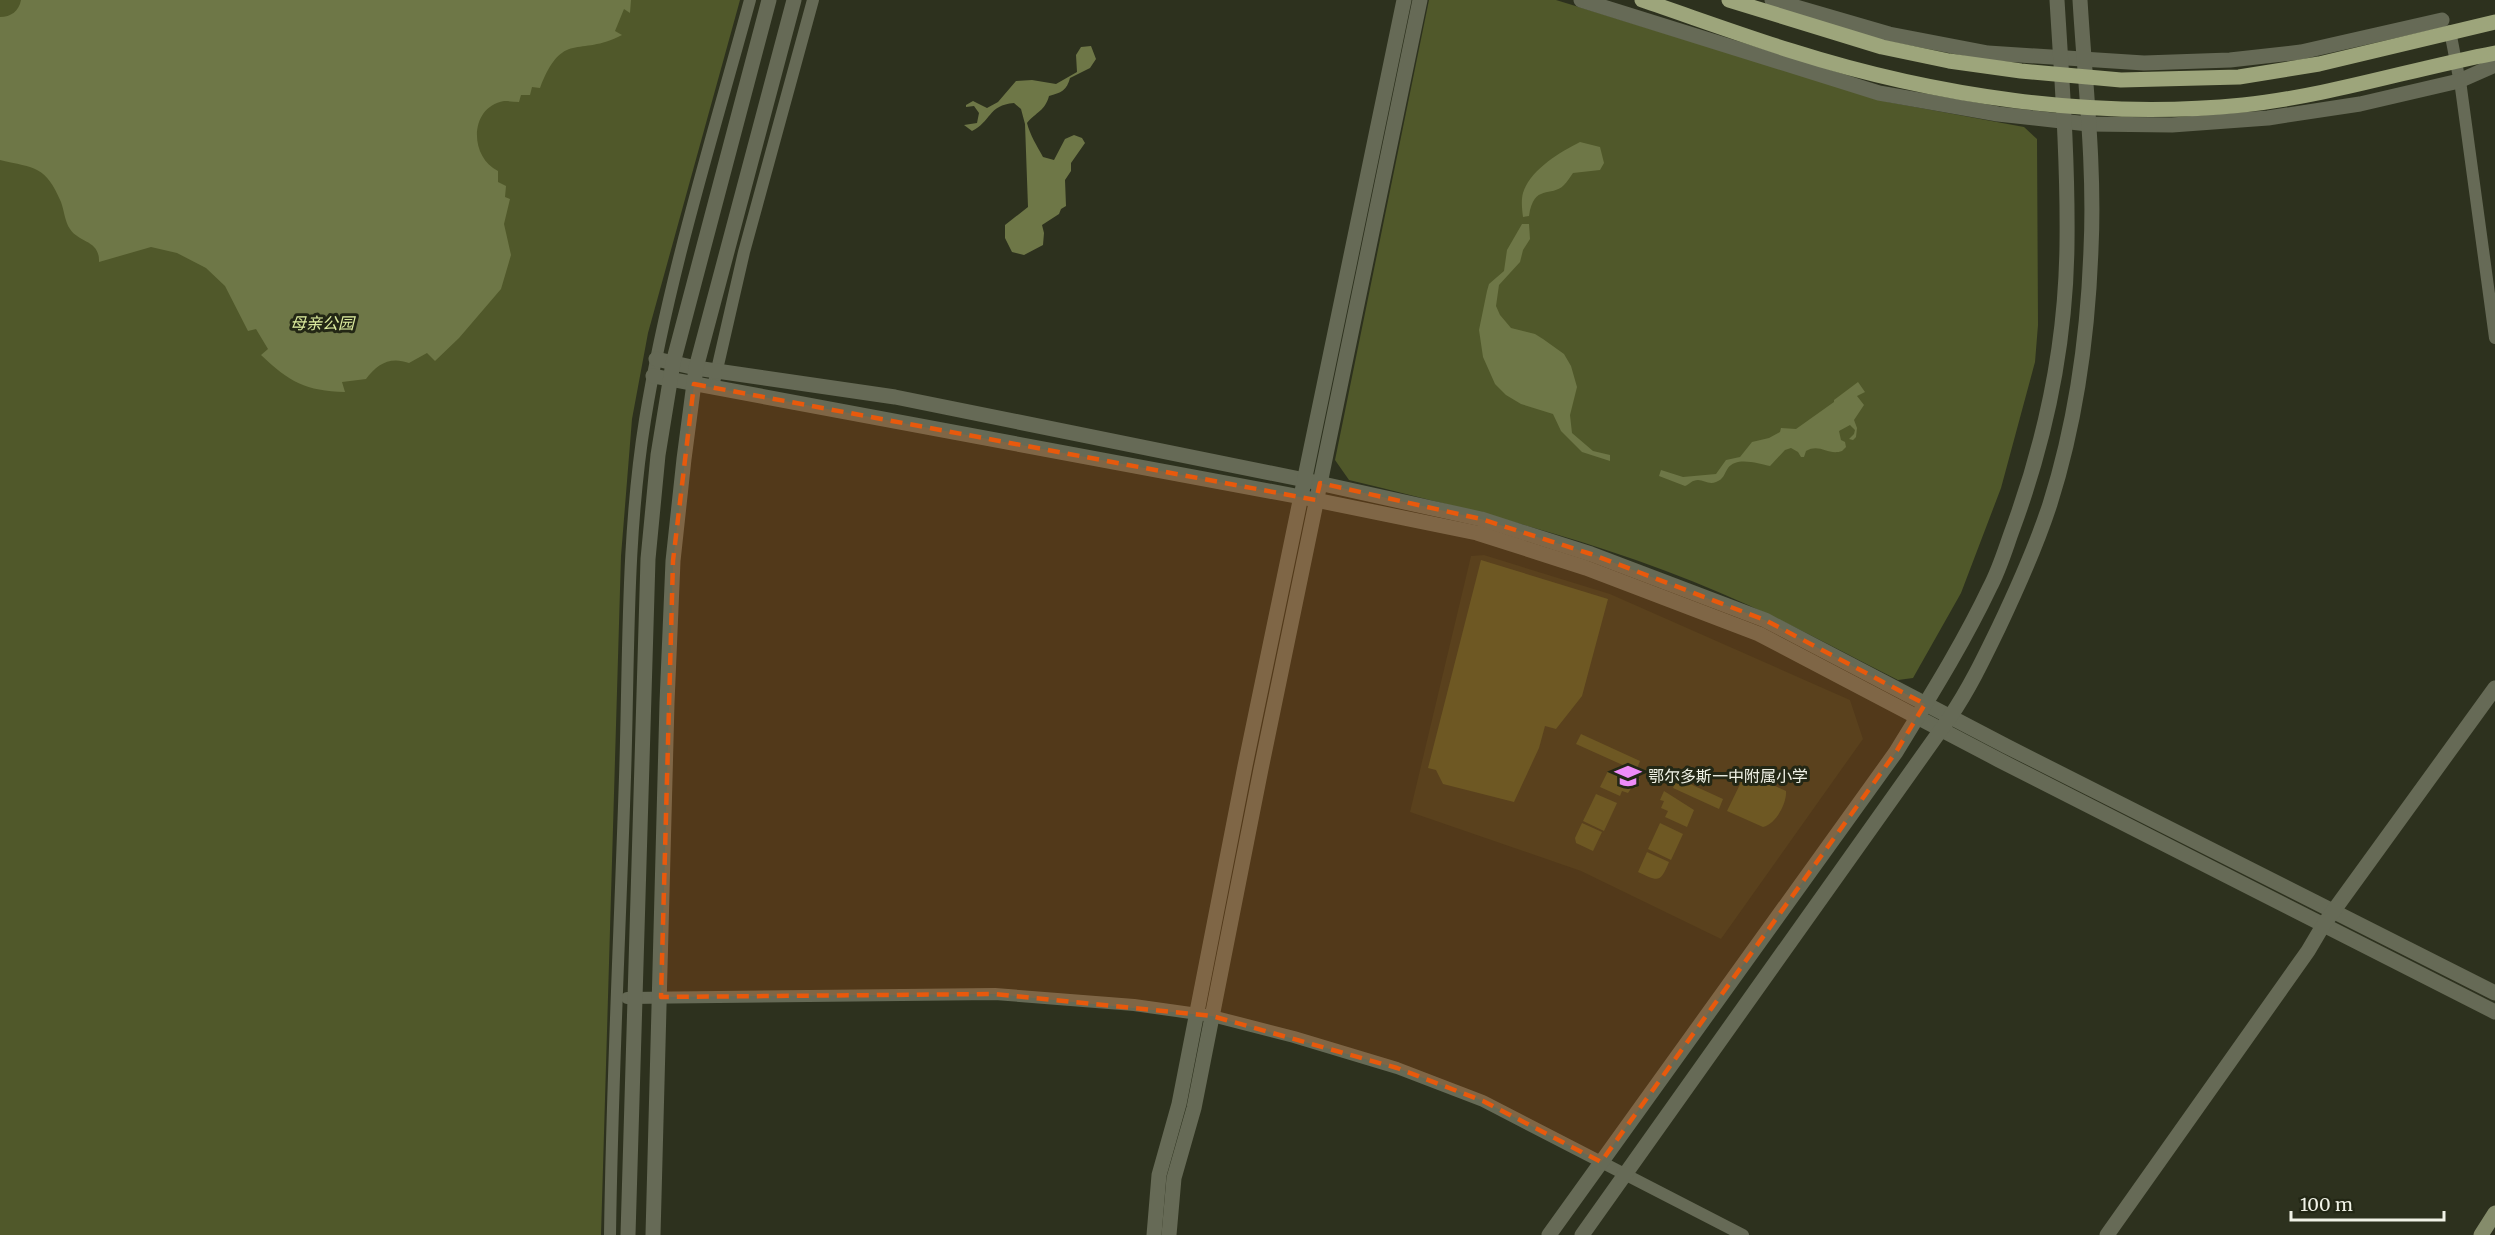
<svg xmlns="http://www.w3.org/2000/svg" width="2495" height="1235" viewBox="0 0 2495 1235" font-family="Merriweather,'Noto Sans SC',serif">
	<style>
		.built { fill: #373b22 }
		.green { fill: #50582a }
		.water { fill: #6e7747 }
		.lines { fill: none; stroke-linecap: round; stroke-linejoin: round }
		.minor { stroke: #666a56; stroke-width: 12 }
		.tertiary { stroke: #666a56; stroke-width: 15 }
		.secondary { stroke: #858c6b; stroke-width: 15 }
		.primary { stroke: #9da57b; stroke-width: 15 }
		.marked { fill: #e8590c; fill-opacity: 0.2; stroke: #e8590c; stroke-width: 4.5; stroke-dasharray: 12 8; stroke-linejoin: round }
		.labels { text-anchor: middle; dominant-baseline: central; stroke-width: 6; stroke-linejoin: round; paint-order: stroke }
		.park-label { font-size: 16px; font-style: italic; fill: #dceb9e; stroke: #232715 }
		.poi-label { font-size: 16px; fill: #f0f2e6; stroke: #232715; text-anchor: start }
	</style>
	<rect width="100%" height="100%" fill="#2d311e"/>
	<polygon class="built" points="1484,555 1610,594 1850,700 1863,739 1721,939 1581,871 1410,812 1471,556"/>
	<g class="green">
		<polygon points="0,0 740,0 648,333 632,419 621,556 601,1235 0,1235"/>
		<path d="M1429,0H1556L1888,102L2024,127L2037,139L2038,325L2035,362L2001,488L1961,593L1913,678L1898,680C1848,655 1799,628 1748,605C1620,546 1484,513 1349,480L1335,460Z"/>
		<polygon points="1481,560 1608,599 1582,696 1556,729 1545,726 1539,748 1514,802 1443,784 1436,770 1428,768"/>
		<polygon points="1581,734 1640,761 1636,771 1576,744"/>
		<polygon points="1608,771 1640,779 1636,788 1632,787 1628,793 1622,791 1620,796 1600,787"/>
		<path d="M1746,772L1786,791C1787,803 1776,824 1763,827L1727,811Z"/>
		<polygon points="1677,778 1723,799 1719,809 1673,788"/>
		<polygon points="1664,791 1694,810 1687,827 1665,817 1668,811 1661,808 1664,801 1660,800"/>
		<polygon points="1596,794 1617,803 1604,831 1583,821"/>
		<polygon points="1582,823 1602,832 1593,851 1576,843 1575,838"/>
		<polygon points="1660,823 1683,834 1671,860 1648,849"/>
		<path d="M1647,852L1669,862C1660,884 1658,881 1638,872Z"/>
	</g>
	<g class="water">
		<path d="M21,0H631L630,13L624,9L615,31L622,35C578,58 563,29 540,88L532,87L530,95H521L519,102C514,102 509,101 504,101C469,107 469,157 498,171V182L506,186L505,197L510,199L504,224L511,255L501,289L459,338L435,361L427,353L409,363C390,356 377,364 366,379L342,382L345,392C306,391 289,382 261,355L268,349L256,329L248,331L225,286L206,268L177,253L151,247L99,262C100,240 79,243 70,229C65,222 64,210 61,202C46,166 35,168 0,160V17C11,17 19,11 21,0Z"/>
		<path d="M1091,46L1096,59L1090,68L1070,78C1067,90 1061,93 1049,96C1045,111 1036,112 1027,123C1030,135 1037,146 1043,157L1054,160L1065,139L1074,135L1082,138L1085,143L1071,163V171L1065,180L1066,206L1061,209L1059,214L1042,225L1044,233L1043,245L1024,255L1012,252L1005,238V225L1028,207L1025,124L1021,109L1014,103C988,105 991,122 972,131L964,125L977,123L979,113L974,106L966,107V105L973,101L987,108L998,102L1016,81L1032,80L1056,84L1077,72L1076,55L1081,47Z"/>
		<path d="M1580,142L1600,147L1604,163L1600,170L1573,173C1570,177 1567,182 1564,185C1551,198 1534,183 1529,216L1523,217C1522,209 1521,200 1523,193C1530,170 1560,152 1580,142Z"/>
		<polygon points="1522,224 1529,224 1530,239 1523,250 1520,262 1499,285 1496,306 1500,315 1511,328 1535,334 1543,339 1564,354 1571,366 1577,387 1570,415 1572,433 1593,451 1610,455 1610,461 1582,452 1561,431 1553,414 1521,404 1506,395 1495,384 1483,357 1479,330 1487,291 1489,284 1504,271 1507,250"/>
		<path d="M1858,382L1865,392L1857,396L1864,405L1854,420L1857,428L1856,437L1853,440L1849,439L1854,434L1855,430L1850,425L1839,431L1841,440L1845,442L1846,447L1842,451C1828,456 1820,443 1806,451L1804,457H1801L1798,452L1791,448L1785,450L1770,466C1759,464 1737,456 1728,468C1724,474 1724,479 1716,482C1709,485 1704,480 1698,480C1692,480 1690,484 1685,486L1659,476L1661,470L1683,477L1716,474L1726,460L1740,457L1752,442L1769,438L1780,432L1781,428L1796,429L1834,402V400Z"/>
	</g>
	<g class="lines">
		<g class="minor">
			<polyline points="2450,31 2461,88 2495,338"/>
			<polyline points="713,387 744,252 813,0"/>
			<polyline points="627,998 995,994 1134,1005 1212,1016 1294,1037 1397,1068 1483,1101 1743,1235"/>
			<path d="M610,1235C612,1082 620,930 625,777C629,658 626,538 645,420C668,278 712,139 750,0"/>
		</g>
		<g class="tertiary">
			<polyline points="1581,0 1879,93 1998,114 2088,124 2172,125 2268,118 2360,104 2459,81 2495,65"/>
			<polyline points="1772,0 1889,34 1988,53 2144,63 2230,60 2301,52 2442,20"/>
			<polyline points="656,359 696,368 895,397 1305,480 1481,519 1591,554 1765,620 2006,746 2495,993"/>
			<polyline points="653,376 1301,497 1477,533 1586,568 1759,634 1999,760 2495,1012"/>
			<polyline points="628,1235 648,559 658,455 673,363 769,0"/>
			<polyline points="653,1235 667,703 673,561 684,459 696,368 794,0"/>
			<polyline points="1154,1235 1159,1175 1179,1104 1245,766 1404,0"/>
			<polyline points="1169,1235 1174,1178 1194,1108 1261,769 1420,0"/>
			<path d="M1549,1235L1896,752C1929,698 1963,644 1990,587C2000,568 2006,547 2013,528C2046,438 2066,341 2067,244C2068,163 2062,81 2057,0"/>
			<path d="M1582,1235L1950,717C1969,689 1983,660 1998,629C2017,589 2036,547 2050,504C2076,422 2088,334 2091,249C2095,166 2085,83 2080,0"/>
			<polyline points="2107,1235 2308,951 2324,924 2495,688"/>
		</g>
		<polyline class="secondary" points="2481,1235 2495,1213"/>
		<g class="primary">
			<path d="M1642,0C1692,17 1741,35 1792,51C1934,96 2093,120 2243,105C2328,96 2411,69 2495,53"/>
			<polyline points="1729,0 1882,47 1949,61 2021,71 2121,80 2239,77 2319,64 2495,22"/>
		</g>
	</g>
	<path class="marked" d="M694,384L1316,500L1320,483L1481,519L1591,554L1765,620L1925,704L1896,752L1601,1162L1483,1101L1397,1068L1212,1016L995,994L661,997L673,561Z"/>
	<defs>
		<g id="school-bare" transform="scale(2.07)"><path d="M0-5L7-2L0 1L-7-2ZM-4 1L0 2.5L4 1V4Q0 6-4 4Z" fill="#ee8cf8" stroke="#232715" stroke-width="2.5" paint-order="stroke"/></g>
	</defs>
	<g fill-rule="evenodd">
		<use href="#school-bare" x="1628" y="776"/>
	</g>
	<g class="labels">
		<g class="park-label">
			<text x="322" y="323">母亲公园</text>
		</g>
		<g class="poi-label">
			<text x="1648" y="776">鄂尔多斯一中附属小学</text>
		</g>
	</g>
	<path d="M2291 1211v9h153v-9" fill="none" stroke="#f0f2e6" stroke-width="3"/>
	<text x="2300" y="1211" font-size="18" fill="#f0f2e6" stroke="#232715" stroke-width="4.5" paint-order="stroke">100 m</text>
</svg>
